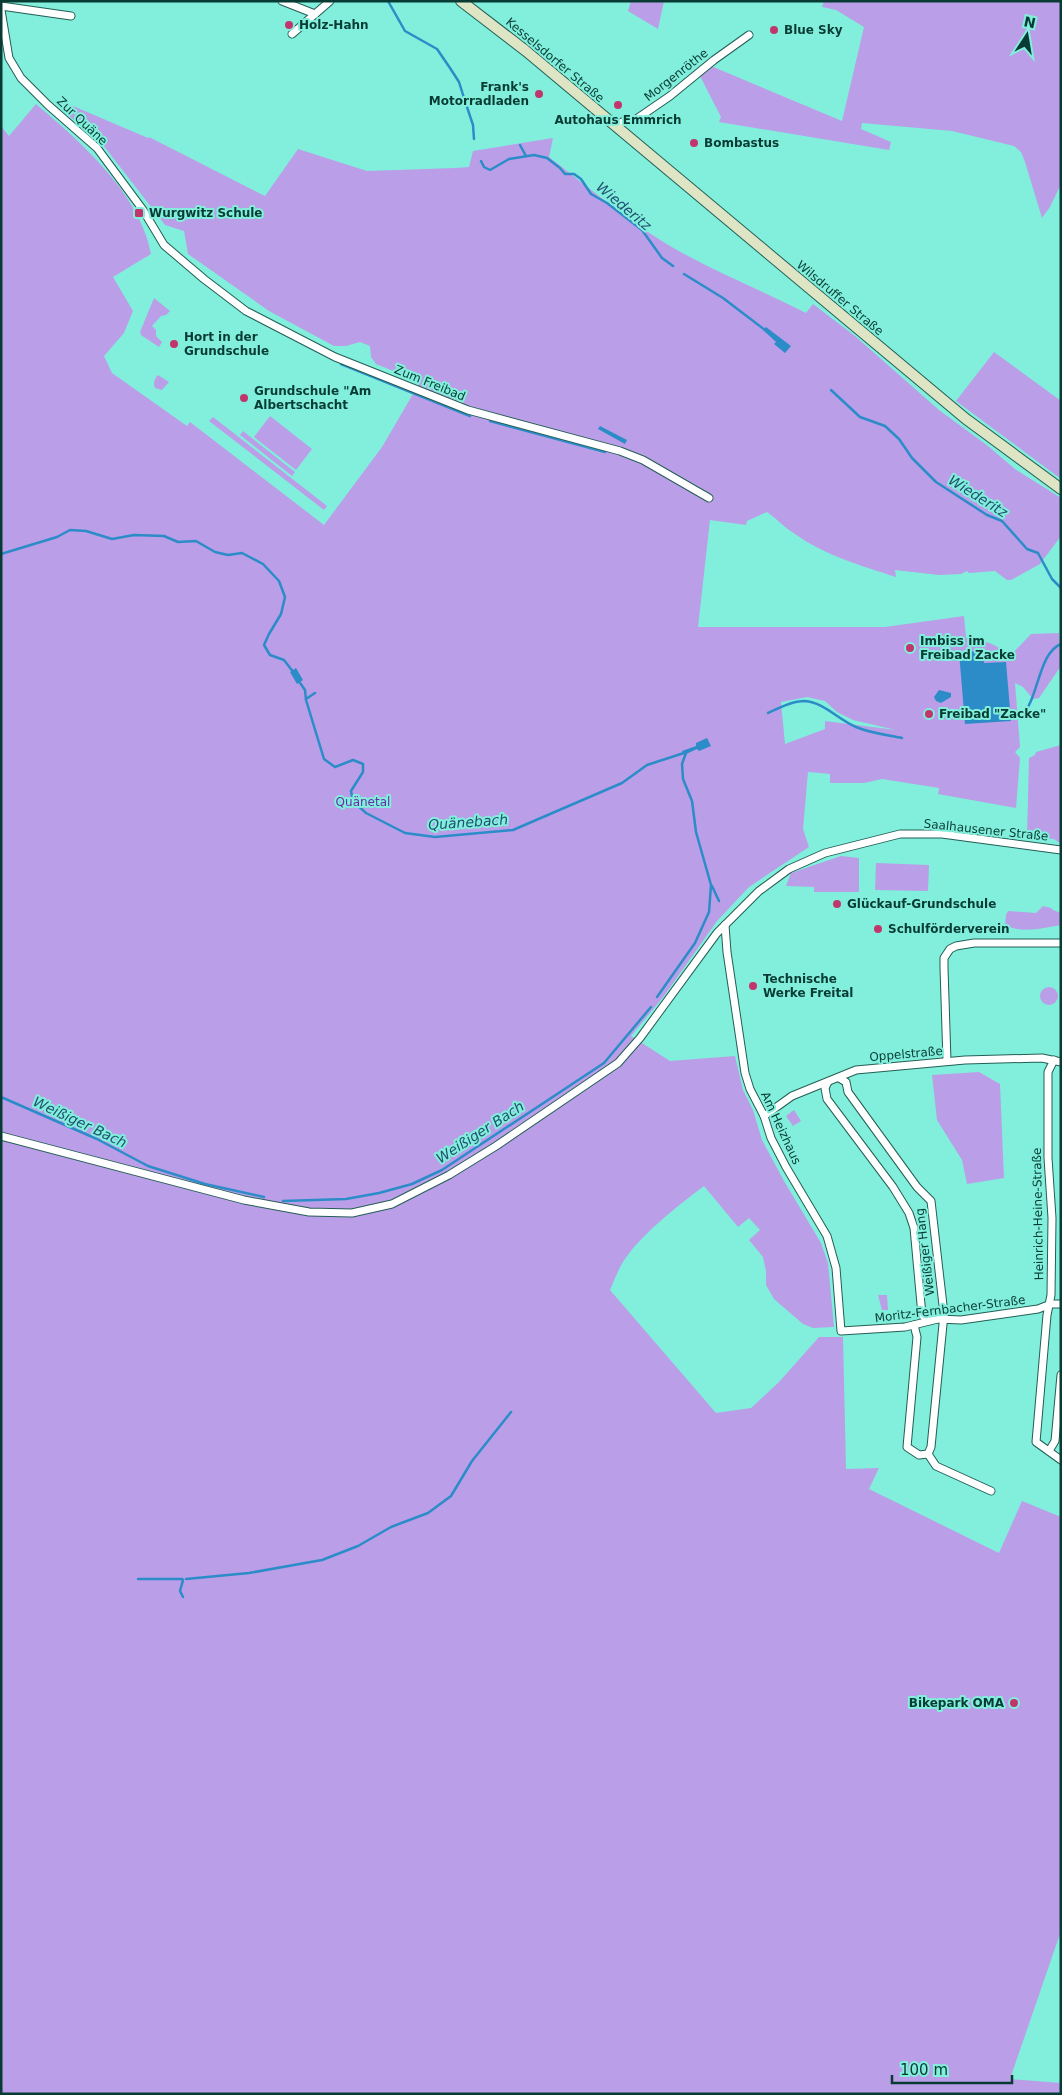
<svg xmlns="http://www.w3.org/2000/svg" width="1062" height="2095" viewBox="0 0 1062 2095" font-family="'DejaVu Sans',sans-serif">
	<style>
		.green { fill: #ba9ee8; fill-rule: evenodd }
		.water { fill: #2c8cc8 }
		.lines { fill: none; stroke-linecap: round; stroke-linejoin: round }
		.stream { stroke: #2c8cc8; stroke-width: 2.5 }
		.street-casing { stroke: #235e55; stroke-width: 9 }
		.secondary-casing { stroke: #235e55; stroke-width: 12 }
		.street { stroke: #fff; stroke-width: 7 }
		.secondary { stroke: #dee5c4; stroke-width: 10 }
		.poi-dot { fill: #c0356b; stroke: #82efdc; stroke-width: 2 }
		.labels { text-anchor: middle; dominant-baseline: central; stroke-width: 4; stroke-linejoin: round; paint-order: stroke }
		.poi-label { font-size: 12px; font-weight: bold; fill: #083b34; stroke: #82efdc; text-anchor: start }
		.street-label { font-size: 12px; fill: #083b34; stroke: #82efdc }
		.park-label { font-size: 12px; fill: #682ca8; stroke: #82efdc }
		.water-label { font-size: 14px; font-style: italic; fill: #215171; stroke: #82efdc }
	</style>
	<rect width="100%" height="100%" fill="#82efdc"/>
	<g class="green">
		<polygon points="631,1 664,1 658,29 628,11"/>
		<polygon points="824,1 1061,1 1061,184 1050,207 1042,218 1025,162 1021,152 1014,146 952,131 862,123 861,129 891,142 889,150 719,122 721,117 700,76 711,66 842,121 864,27 836,10 822,7"/>
		<path d="M66,103L148,138L149,137L265,196L298,149L367,171L455,168L469,167L473,151L553,138L549,157C587,186 624,218 665,243C710,270 759,289 806,313L813,304L855,336L939,410L988,446L1015,469L1061,498V536L1040,564L1011,580H1007L995,571L969,573L967,571L961,574L939,575L895,570L896,577C862,566 824,555 795,534C785,528 777,519 767,512L747,521L746,525L710,520L698,627H885L964,616L966,638C982,639 999,645 1010,656L1031,634L1059,633L1061,666L1039,698L1033,699L1023,687L1015,683L1020,747L1015,752L1020,758L1016,808L938,794L939,788L882,779L864,783H830V774L808,772L803,829L809,847L749,887L717,921L664,996L631,1036L670,1061L735,1056L743,1090L753,1110L762,1140L784,1181L821,1243L828,1263L834,1327L813,1328L803,1324L774,1299L766,1285V1271L763,1257L749,1240L760,1230L749,1218L738,1227L704,1186C679,1205 640,1235 623,1262C618,1270 614,1281 610,1290L716,1413L751,1408L779,1382L819,1337H843L846,1469L879,1468L869,1489L999,1553L1022,1501L1061,1517V1931L1010,2079L1061,2083V2094H1V126L9,136L36,104C80,141 141,195 151,254L113,277L133,311L124,333L104,356L112,373L187,426L190,422L324,525L382,447L420,382L376,364L371,357L370,346L360,342L346,346H334L269,311L188,254L184,231L165,225L100,141L63,111ZM807,697L825,701L837,712L853,720L896,730L825,721V729L785,744L781,702Z"/>
		<polygon points="154,298 170,311 166,315 161,316 152,326 156,330 156,336 162,342 159,347 141,335 140,332"/>
		<polygon points="994,352 1061,401 1061,479 956,401"/>
		<path d="M158,375L169,382L162,390L155,388C153,384 154,379 158,375Z"/>
		<polygon points="270,416 312,449 296,470 254,437"/>
		<polygon points="213,417 327,506 324,510 209,421"/>
		<polygon points="243,431 295,472 292,476 240,435"/>
		<polygon points="1061,745 1061,844 1054,839 1027,837 1029,758 1035,755 1036,752"/>
		<polygon points="841,856 859,858 859,892 814,892 814,887 786,886 791,873"/>
		<polygon points="876,863 929,865 928,891 875,890"/>
		<path d="M1043,906L1051,908L1053,910L1061,913V925C1043,928 1022,934 1005,925L1006,915L1008,911L1036,913Z"/>
		<circle cx="1049" cy="996" r="9"/>
		<polygon points="979,1072 1000,1084 1004,1178 967,1184 962,1160 937,1120 932,1075"/>
		<polygon points="794,1110 801,1121 793,1126 786,1116"/>
		<polygon points="878,1295 887,1295 888,1310 882,1310"/>
	</g>
	<g class="water">
		<polygon points="766,327 791,346 785,353 774,344 776,342 763,330"/>
		<polygon points="600,426 627,440 625,444 598,429"/>
		<polygon points="983,651 984,663 1006,662 1011,721 965,724 959,652"/>
		<polygon points="296,668 303,680 297,684 290,672"/>
		<polygon points="939,690 951,693 951,697 941,703 936,701 934,697"/>
		<polygon points="707,738 711,746 699,751 697,749 684,755 682,751 696,746 696,743"/>
	</g>
	<g class="lines">
		<g class="stream">
			<polyline points="388,1 405,31 437,49 450,68 459,82 464,98 473,125 474,139"/>
			<polyline points="520,145 526,156"/>
			<polyline points="481,161 484,167 490,170 509,159 534,155 547,158 560,168 565,174 574,174 581,179 591,194 607,203 642,230 662,258 673,266"/>
			<polyline points="684,274 723,298 765,330"/>
			<polyline points="341,364 470,416"/>
			<polyline points="831,390 860,417 885,426 899,439 912,458 936,482 987,515 1002,521 1027,549 1038,553 1052,579 1061,588"/>
			<polyline points="490,421 605,452"/>
			<polyline points="1,554 57,537 70,530 86,531 112,539 134,535 164,536 178,542 196,541 215,552 228,555 242,553 263,564 279,581 285,597 281,614 269,634 264,645 270,655 284,660 294,673"/>
			<polyline points="298,680 305,690 306,700 324,759 335,767 353,760 363,764 363,772 351,791 353,801 366,813 405,833 435,837 513,830 622,783 647,765 684,753"/>
			<polyline points="306,699 315,693"/>
			<path d="M768,713C779,708 792,701 805,701C823,702 839,720 856,727C870,733 887,735 902,738"/>
			<path d="M1021,717C1039,699 1038,653 1061,644"/>
			<polyline points="712,886 719,901"/>
			<polyline points="657,997 695,943 709,912 711,885 696,832 692,801 683,779 682,764 686,753"/>
			<polyline points="1,1097 97,1139 148,1166 205,1184 264,1197"/>
			<polyline points="283,1201 346,1199 379,1193 412,1184 442,1170 604,1063 651,1007"/>
			<polyline points="138,1579 182,1579 183,1580 180,1591 183,1597"/>
			<polyline points="186,1579 249,1573 322,1560 358,1546 391,1527 428,1513 451,1496 472,1461 511,1412"/>
		</g>
		<g class="street-casing">
			<g id="street">
				<polyline points="282,1 315,14"/>
				<polyline points="1,6 71,16"/>
				<polyline points="1,10 9,58 21,78 48,105 97,148 143,210 164,245 204,279 246,311 335,357 468,410 620,451 643,460 709,498"/>
				<polyline points="292,34 330,1"/>
				<polyline points="617,128 622,122 635,120 670,96 714,60 749,35"/>
				<polyline points="725,925 727,952 745,1073 750,1089 764,1116 771,1138 786,1167 827,1236 836,1268 841,1331 905,1327 938,1319 961,1320 1038,1309 1051,1304 1061,1304"/>
				<polyline points="1054,1060 1048,1072 1048,1158 1052,1218 1051,1295 1047,1315 1036,1442 1061,1460"/>
				<polyline points="947,1061 944,968 944,958 950,949 956,946 974,943 1061,943"/>
				<polyline points="839,1078 846,1082 848,1092 917,1187 931,1201 944,1314 931,1447 928,1454"/>
				<polyline points="828,1082 825,1088 827,1099 893,1187 909,1213 914,1228 922,1315 927,1320"/>
				<polyline points="764,1116 792,1096 856,1070 965,1060 1042,1058 1061,1062"/>
				<polyline points="1,1136 244,1200 309,1212 352,1213 392,1204 449,1175 496,1146 618,1063 640,1038 717,933 759,891 789,869 825,853 900,834 942,834 1061,850"/>
				<polyline points="914,1325 917,1337 907,1447 919,1455 928,1454"/>
				<polyline points="1049,1451 1055,1441 1061,1375"/>
				<polyline points="928,1454 936,1466 991,1491"/>
			</g>
		</g>
		<g class="secondary-casing">
			<polyline id="secondary" points="461,1 526,51 966,419 1061,489"/>
		</g>
		<use href="#street" class="street"/>
		<use href="#secondary" class="secondary"/>
	</g>
	<g class="poi-dot">
		<circle cx="289" cy="25" r="5"/>
		<circle cx="774" cy="30" r="5"/>
		<circle cx="539" cy="94" r="5"/>
		<circle cx="618" cy="105" r="5"/>
		<circle cx="694" cy="143" r="5"/>
		<rect x="134" y="208" width="10" height="10" rx="2.5"/>
		<circle cx="174" cy="344" r="5"/>
		<circle cx="244" cy="398" r="5"/>
		<circle cx="910" cy="648" r="5"/>
		<circle cx="929" cy="714" r="5"/>
		<circle cx="837" cy="904" r="5"/>
		<circle cx="878" cy="929" r="5"/>
		<circle cx="753" cy="986" r="5"/>
		<circle cx="1014" cy="1703" r="5"/>
	</g>
	<g class="labels">
		<g class="poi-label">
			<text x="299" y="25">Holz-Hahn</text>
			<text x="784" y="30">Blue Sky</text>
			<text x="529" y="87" text-anchor="end">Frank's<tspan x="529" dy="14">Motorradladen</tspan></text>
			<text x="618" y="120" text-anchor="middle">Autohaus Emmrich</text>
			<text x="704" y="143">Bombastus</text>
			<text x="149" y="213">Wurgwitz Schule</text>
			<text x="184" y="337">Hort in der<tspan x="184" dy="14">Grundschule</tspan></text>
			<text x="254" y="391">Grundschule "Am<tspan x="254" dy="14">Albertschacht</tspan></text>
			<text x="920" y="641">Imbiss im<tspan x="920" dy="14">Freibad Zacke</tspan></text>
			<text x="939" y="714">Freibad "Zacke"</text>
			<text x="847" y="904">Glückauf-Grundschule</text>
			<text x="888" y="929">Schulförderverein</text>
			<text x="763" y="979">Technische<tspan x="763" dy="14">Werke Freital</tspan></text>
			<text x="1004" y="1703" text-anchor="end">Bikepark OMA</text>
		</g>
		<g class="street-label">
			<text transform="translate(555 60) rotate(40)">Kesselsdorfer Straße</text>
			<text transform="translate(676 75) rotate(-38)">Morgenröthe</text>
			<text transform="translate(82 121) rotate(43)">Zur Quäne</text>
			<text transform="translate(840 298) rotate(40)">Wilsdruffer Straße</text>
			<text transform="translate(430 383) rotate(22)">Zum Freibad</text>
			<text transform="translate(986 830) rotate(6)">Saalhausener Straße</text>
			<text transform="translate(906 1054) rotate(-5)">Oppelstraße</text>
			<text transform="translate(781 1128) rotate(65)">Am Heizhaus</text>
			<text transform="translate(1038 1214) rotate(-91)">Heinrich-Heine-Straße</text>
			<text transform="translate(925 1252) rotate(-97)">Weißiger Hang</text>
			<text transform="translate(950 1309) rotate(-7)">Moritz-Fernbacher-Straße</text>
		</g>
		<g class="park-label">
			<text x="363" y="802">Quänetal</text>
		</g>
		<g class="water-label">
			<text transform="translate(624 206) rotate(40)">Wiederitz</text>
			<text transform="translate(978 496) rotate(32)">Wiederitz</text>
			<text transform="translate(468 822) rotate(-4)">Quänebach</text>
			<text transform="translate(80 1122) rotate(25)">Weißiger Bach</text>
			<text transform="translate(480 1132) rotate(-33)">Weißiger Bach</text>
		</g>
	</g>
	<rect width="1062" height="2095" fill="none" stroke="#083b34" stroke-width="5"/>
	<g transform="translate(1027 35) rotate(12)" stroke="#82efdc" stroke-width="4" paint-order="stroke">
	<path d="M0-4L9 19L0 12L-9 19Z" fill="#083b34"/>
	<text y="-8" font-size="14" font-weight="bold" text-anchor="middle" fill="#083b34">N</text>
	</g>
	<path d="M892 2075v8h120v-8" fill="none" stroke="#083b34" stroke-width="2.5"/>
	<text x="900" y="2075" font-size="15" fill="#083b34" stroke="#82efdc" stroke-width="4" paint-order="stroke">100 m</text>
</svg>
